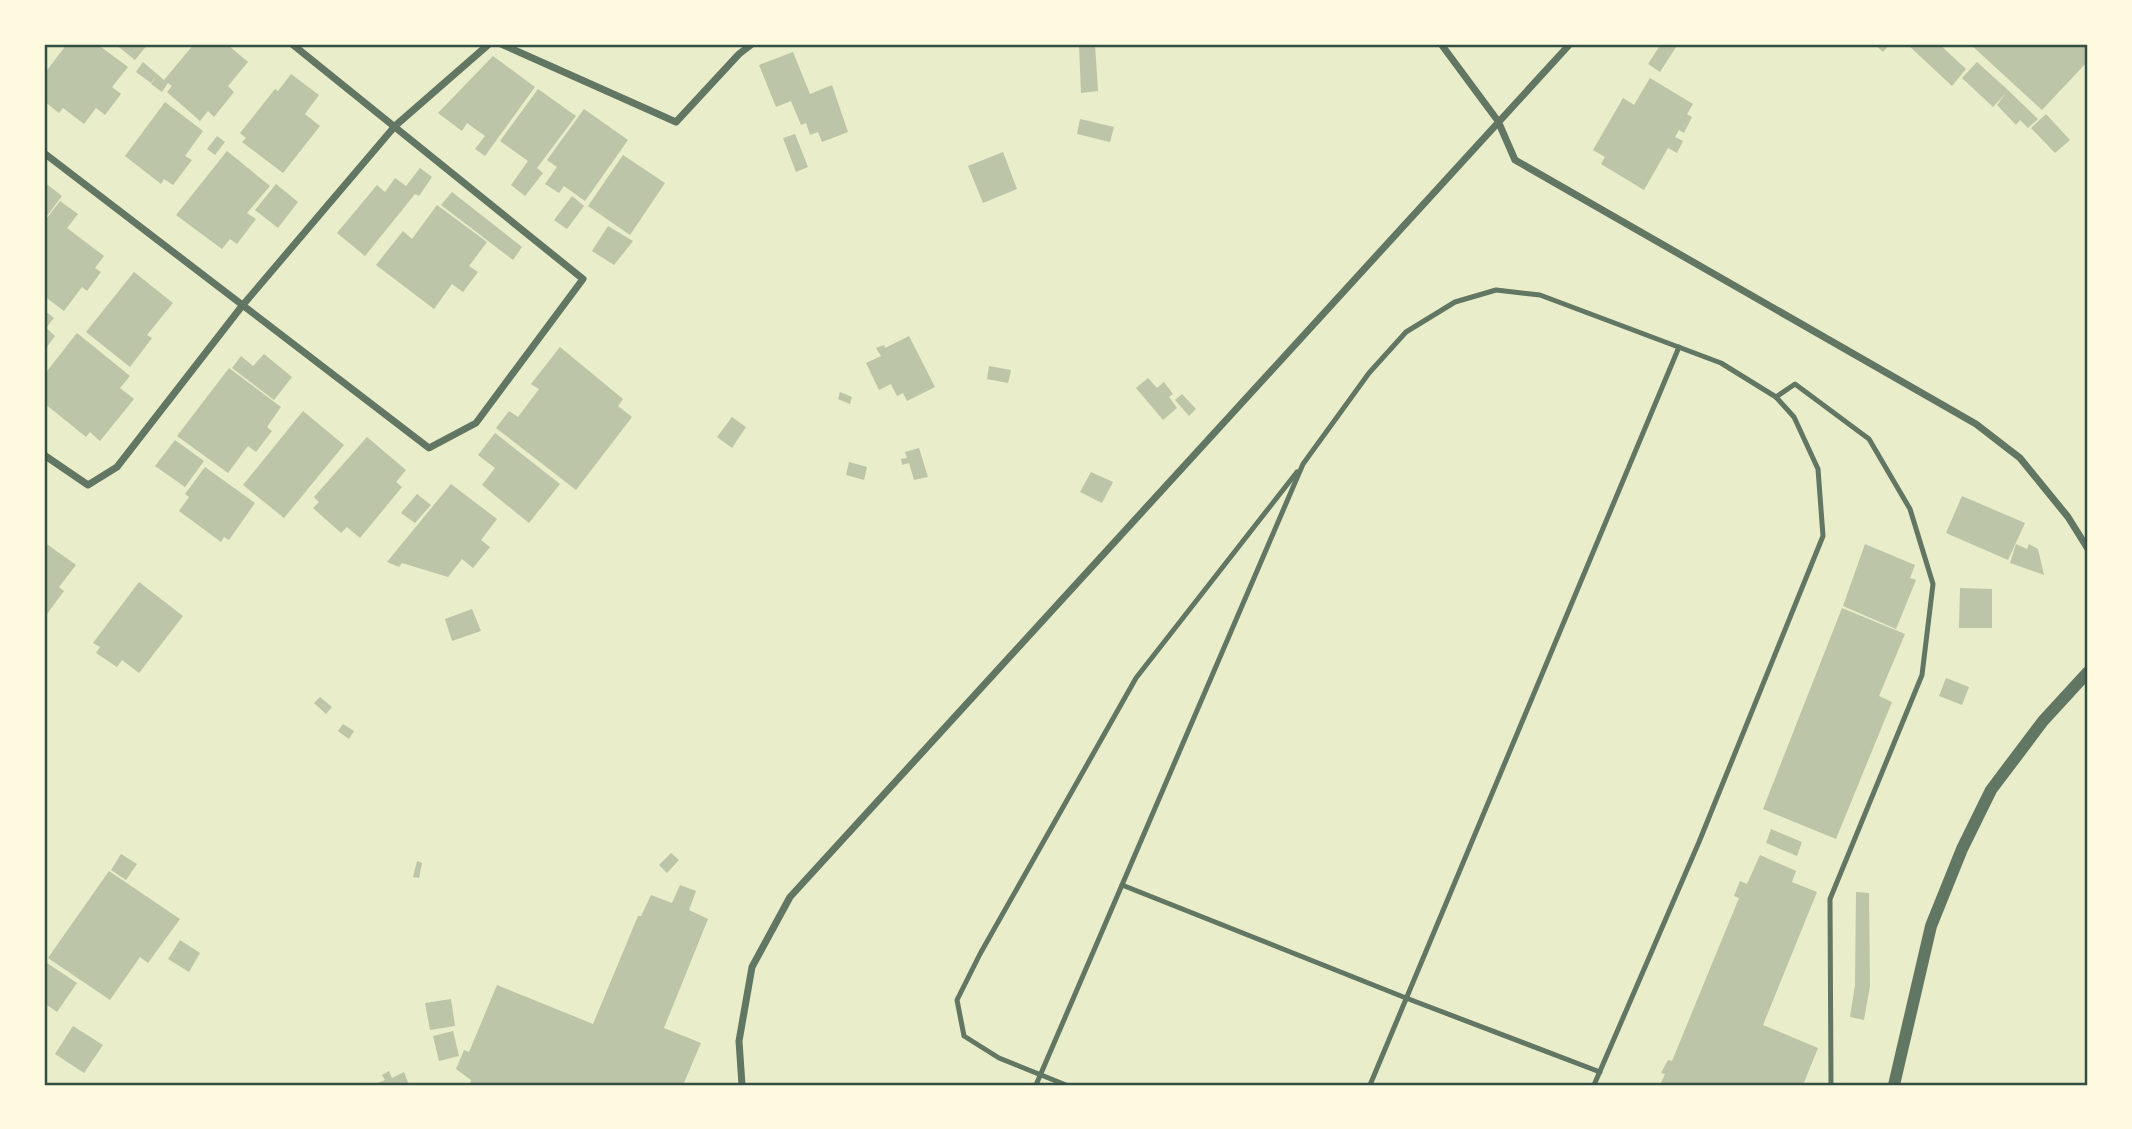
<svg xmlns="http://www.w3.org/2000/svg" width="2132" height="1129" viewBox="0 0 2132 1129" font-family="Georgia,serif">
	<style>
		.building { fill: #bcc5a7 }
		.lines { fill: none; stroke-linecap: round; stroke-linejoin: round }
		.service { stroke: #617663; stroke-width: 5 }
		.minor { stroke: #617663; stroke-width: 7 }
		.tertiary { stroke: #617663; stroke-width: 12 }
		.neatline { fill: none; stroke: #344e41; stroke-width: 2.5 }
	</style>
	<rect width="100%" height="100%" fill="#e9edc9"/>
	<g class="building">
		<polygon points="67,44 97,44 128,67 112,87 121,94 105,115 96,108 84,124 63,108 59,113 44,101 44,74"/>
		<polygon points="115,44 148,44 135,60"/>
		<polygon points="194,44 229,44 228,45 248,62 228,86 234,92 214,117 208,111 200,121 167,92 172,86 168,83 162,92 151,84 157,75 151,83 136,72 143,62 164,80"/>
		<polygon points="1095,44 1098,91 1081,93 1079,45"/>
		<polygon points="1661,44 1678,44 1660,72 1648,64"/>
		<polygon points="1874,44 1890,44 1883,52"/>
		<polygon points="1907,44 1939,44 1966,69 1952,86"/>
		<polygon points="1970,44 2088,44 2088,61 2042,110"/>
		<polygon points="793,52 810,94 832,85 848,132 822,142 818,132 810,135 806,123 801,125 791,101 776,107 759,65"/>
		<polygon points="493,56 535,87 485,156 475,149 485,136 467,123 462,131 438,113"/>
		<polygon points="1977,62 2009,91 2038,119 2028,128 2020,120 2016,125 1997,105 2006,93 1993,107 1962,78"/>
		<polygon points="291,74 319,95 305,114 320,126 283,173 242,142 246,138 240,133 275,89 278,91"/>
		<polygon points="1650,78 1693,104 1687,114 1692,117 1684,133 1679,130 1675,137 1683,141 1677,153 1668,148 1644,190 1601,164 1605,157 1593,150 1623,98 1634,105"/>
		<polygon points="538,89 576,116 537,168 543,173 525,196 511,185 528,161 500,141"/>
		<polygon points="165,102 203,131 185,156 192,160 173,185 164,179 161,184 125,156"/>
		<polygon points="584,109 628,140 585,201 564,186 559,193 545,184 557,167 547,160"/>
		<polygon points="2046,114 2070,140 2055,153 2031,128"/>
		<polygon points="1080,119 1114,127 1110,142 1077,134"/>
		<polygon points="795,134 808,167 796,172 783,138"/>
		<polygon points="217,136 225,142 215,155 207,149"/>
		<polygon points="227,151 270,186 247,213 256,219 237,244 230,239 222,249 176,215"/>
		<polygon points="1003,152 1017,189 983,203 968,166"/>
		<polygon points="623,155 665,183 630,235 588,206"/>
		<polygon points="420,168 432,177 419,196 415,194 365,256 337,233 377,185 385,192 395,178 406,186"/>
		<polygon points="44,182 62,196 44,220"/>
		<polygon points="276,184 298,202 278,228 255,210"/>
		<polygon points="452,192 522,247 513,260 441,205"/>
		<polygon points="572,196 584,206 567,229 554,220"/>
		<polygon points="60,201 78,214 67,228 104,256 95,268 101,272 87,291 82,287 64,311 44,296 44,222"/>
		<polygon points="437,205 487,242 469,266 478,272 463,292 452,284 434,309 376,265 403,231 412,239"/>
		<polygon points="608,226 633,241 614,265 592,251"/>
		<polygon points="134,272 173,303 147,335 152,338 130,367 86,332"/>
		<polygon points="44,310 54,318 46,328 55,336 44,351"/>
		<polygon points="77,333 130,376 120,388 134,399 100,441 90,432 86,437 44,403 44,375"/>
		<polygon points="909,336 935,387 907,401 903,393 897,396 891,384 879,390 866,363 881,356 876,348 884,345 885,348"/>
		<polygon points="560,347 623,399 618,406 632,417 576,490 496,428 509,411 518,417 539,389 531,384"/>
		<polygon points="264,354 292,377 274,400 232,368 241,356 253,366"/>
		<polygon points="989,366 1011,370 1008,383 987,379"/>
		<polygon points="229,368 281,407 267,427 272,431 256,452 248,446 228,473 177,436"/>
		<polygon points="1148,378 1157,388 1164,382 1173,394 1169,397 1177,408 1163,420 1136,388"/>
		<polygon points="840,392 852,397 850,404 838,399"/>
		<polygon points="1182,394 1196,409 1189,416 1175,400"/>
		<polygon points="303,411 344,445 284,518 243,485"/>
		<polygon points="732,417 746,427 732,448 717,437"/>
		<polygon points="495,433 560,484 529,523 482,485 495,468 478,455"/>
		<polygon points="367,437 406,470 396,482 402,487 360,538 347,527 341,533 313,508 319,502 314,497"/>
		<polygon points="175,440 204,461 185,487 155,466"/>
		<polygon points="919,448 928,477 914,480 909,463 902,465 901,459 907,458 905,452"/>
		<polygon points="849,462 867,467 864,480 846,475"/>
		<polygon points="205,467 255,503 229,540 224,537 221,542 179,511 189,497 185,494"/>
		<polygon points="1091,472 1113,482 1102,503 1080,492"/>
		<polygon points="451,484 497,519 481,540 490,547 473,568 462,559 448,577 402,563 399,567 387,562"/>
		<polygon points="417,494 431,505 415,523 401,513"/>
		<polygon points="1962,496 2025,523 2008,560 1946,533"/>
		<polygon points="44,542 76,565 59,587 64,591 44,618"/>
		<polygon points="1865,544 1915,565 1910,578 1916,580 1896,629 1843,606"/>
		<polygon points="2016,544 2027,549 2029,544 2038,549 2044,575 2010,563"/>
		<polygon points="139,582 183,616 139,673 122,660 117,667 96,653 100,647 93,643"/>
		<polygon points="1960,588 1992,589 1992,628 1959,628"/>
		<polygon points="1842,608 1905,634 1879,696 1892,702 1836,839 1763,809"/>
		<polygon points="472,609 481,631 452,641 445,619"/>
		<polygon points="1946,678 1969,687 1962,705 1939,696"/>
		<polygon points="320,697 332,707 326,714 314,703"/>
		<polygon points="343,724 354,731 349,739 338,731"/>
		<polygon points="1771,829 1802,842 1797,856 1766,843"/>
		<polygon points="671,853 679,860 667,873 659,865"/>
		<polygon points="121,854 137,864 126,880 111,870"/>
		<polygon points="1760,855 1796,871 1792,882 1817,892 1763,1025 1818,1048 1803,1085 1660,1085 1665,1074 1661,1073 1668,1060 1672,1061 1739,898 1734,896 1740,881 1747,884"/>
		<polygon points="417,861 422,863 419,878 413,877"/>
		<polygon points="109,871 180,919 148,963 140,957 110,1000 48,958"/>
		<polygon points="680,885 696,891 689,910 708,919 664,1028 701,1043 683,1085 470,1085 471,1080 456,1069 464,1050 469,1052 497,985 593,1024 638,916 641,916 651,895 672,903"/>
		<polygon points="1856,892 1869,893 1870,986 1864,1020 1850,1017 1855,985"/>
		<polygon points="180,940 200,953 189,972 168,959"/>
		<polygon points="44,961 77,983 57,1012 44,1003"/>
		<polygon points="451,999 455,1026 430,1030 425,1003"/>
		<polygon points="73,1026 103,1045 84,1073 55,1054"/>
		<polygon points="453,1031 459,1056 439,1061 433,1036"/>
		<polygon points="389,1071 392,1078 404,1072 409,1085 372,1085 385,1080 382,1075"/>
	</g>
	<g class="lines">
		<g class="service">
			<polyline points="1776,397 1795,384 1869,439 1910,509 1933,584 1922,675 1830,899 1831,1085"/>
			<polyline points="1122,885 1406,998 1600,1072"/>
			<polyline points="1036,1085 1303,464 1369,373 1406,332 1455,302 1496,290 1540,295 1721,363 1776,397 1794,417 1818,469 1823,536 1699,842 1594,1085"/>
			<polyline points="1066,1085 999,1058 964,1036 957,1000 980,954 1136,678 1297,472"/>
			<polyline points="1370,1085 1679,347"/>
		</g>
		<g class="minor">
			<polyline points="501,44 676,122 739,54 752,44"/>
			<polyline points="1441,44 1498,121 1515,160 1976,424 2020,458 2068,517 2088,549"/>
			<polyline points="44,153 429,448 476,423 583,279 292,44"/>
			<polyline points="44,455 88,485 117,467 242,306 395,126 489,44"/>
			<polyline points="742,1085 739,1041 752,967 790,897 1570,44"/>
		</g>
		<polyline class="tertiary" points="1894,1085 1931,926 1962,849 1991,790 2043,721 2088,672"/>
	</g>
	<rect width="2132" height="1129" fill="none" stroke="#fefae0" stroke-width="91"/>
	<rect x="46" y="46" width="2040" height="1038" class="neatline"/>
</svg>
